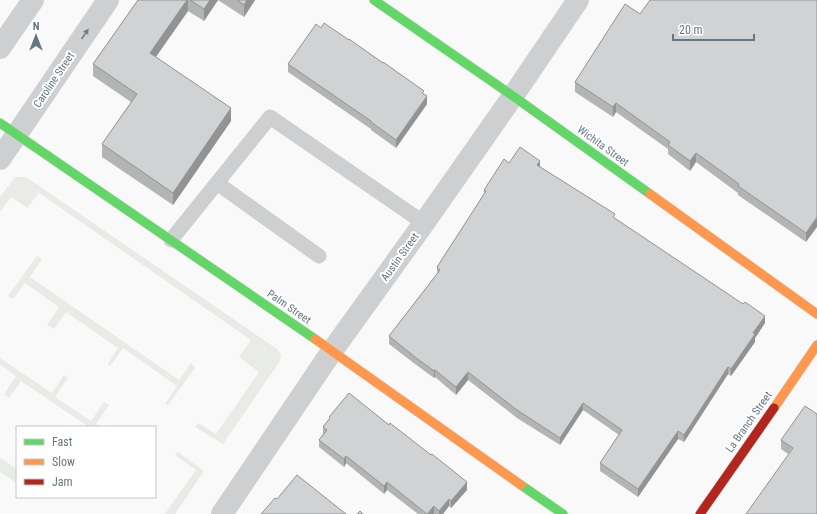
<svg xmlns="http://www.w3.org/2000/svg" width="817" height="514" viewBox="0 0 817 514" font-family="'Roboto Condensed',sans-serif">
	<style>
		.green { fill: #e8ebe6 }
		.lines { fill: none; stroke-linecap: round; stroke-linejoin: round }
		.fast-casing { stroke: #d5d6d7; stroke-width: 10 }
		.slow-casing { stroke: #d5d6d7; stroke-width: 10 }
		.jam-casing { stroke: #d5d6d7; stroke-width: 10 }
		.lane { stroke: #cecfd0; stroke-width: 15 }
		.street { stroke: #cecfd0; stroke-width: 22 }
		.fast { stroke: #63d668; stroke-width: 9 }
		.slow { stroke: #ff974d; stroke-width: 9 }
		.jam { stroke: #b3261e; stroke-width: 9 }
		.wall { fill: #b3b5b5 }
		.shaded-wall { fill: #929394 }
		.building { fill: #d0d2d3; stroke: #929394 }
		.oneway { fill: #707f8b }
		.labels { text-anchor: middle; dominant-baseline: central; stroke-width: 4; stroke-linejoin: round; paint-order: stroke }
		.street-label { font-size: 11px; fill: #657683; stroke: #fff }
	</style>
	<rect width="100%" height="100%" fill="#f9f9f9"/>
	<g class="green">
		<polygon points="15,177 23,177 29,179 277,349 281,355 280,361 223,444 195,427 198,423 216,434 259,372 239,357 251,340 39,193 27,208 11,197 0,212 0,197"/>
		<polygon points="37,256 42,259 30,277 179,380 191,363 195,368 168,405 165,404 177,386 123,348 110,366 108,364 118,348 66,312 54,329 47,325 59,307 25,283 13,299 8,296"/>
		<polygon points="0,358 52,393 64,375 68,378 55,397 91,421 104,402 109,405 96,424 101,427 85,427 86,425 21,381 9,398 4,394 16,376 0,364"/>
		<polygon points="178,452 204,471 175,514 165,514 196,470 175,455"/>
		<polygon points="0,458 17,469 17,483 0,472"/>
	</g>
	<g class="lines">
		<g class="fast-casing">
			<g id="fast">
				<polyline points="374,0 513,96 650,194"/>
				<polyline points="0,123 315,339"/>
				<polyline points="521,485 563,514"/>
			</g>
		</g>
		<g class="slow-casing">
			<g id="slow">
				<polyline points="650,194 817,314"/>
				<polyline points="315,339 521,485"/>
				<polyline points="774,408 817,345"/>
			</g>
		</g>
		<g class="jam-casing">
			<polyline id="jam" points="700,514 774,408"/>
		</g>
		<g class="lane">
			<polyline points="217,183 319,256"/>
			<polyline points="171,240 270,117 424,223"/>
		</g>
		<g class="street">
			<polyline points="0,48 33,0"/>
			<polyline points="0,159 108,0"/>
			<polyline points="222,514 332,351 424,223 513,96 578,0"/>
		</g>
		<use href="#fast" class="fast"/>
		<use href="#slow" class="slow"/>
		<use href="#jam" class="jam"/>
	</g>
	<g class="wall">
		<polygon points="138,0 255,0 244,17 218,0 204,21 188,11 156,57 231,121 173,205 102,157 102,144 131,102 93,76 93,64"/>
		<polygon points="817,0 806,242 738,195 738,193 696,162 690,171 668,154 668,149 616,112 613,117 575,92 575,82 640,14"/>
		<polygon points="321,28 424,94 427,104 396,148 371,130 371,129 288,72 288,64"/>
		<polygon points="509,163 540,167 765,323 755,338 755,342 731,376 728,374 684,442 678,439 638,497 600,471 600,463 619,435 583,410 560,445 517,418 468,380 456,395 435,377 434,378 415,364 389,344 389,336 437,274 437,267 484,195 484,190"/>
		<polygon points="817,414 788,454 781,449 781,440"/>
		<polygon points="329,417 467,490 451,508 449,506 443,514 418,514 387,490 384,494 346,463 344,467 319,447 319,440 323,434 323,427 329,419"/>
	</g>
	<g class="shaded-wall">
		<polygon points="187,0 188,0 188,11 150,65 150,53"/>
		<polygon points="210,0 218,0 204,21 204,9"/>
		<polygon points="247,0 255,0 244,17 244,5"/>
		<polygon points="427,96 427,104 396,148 396,140"/>
		<polygon points="616,103 616,112 613,117 613,107"/>
		<polygon points="231,108 231,121 173,205 173,193"/>
		<polygon points="696,153 696,162 690,171 690,161"/>
		<polygon points="540,161 540,168 537,165"/>
		<polygon points="817,217 817,227 806,242 806,233"/>
		<polygon points="765,316 765,323 755,338 755,342 731,376 731,369 753,333"/>
		<polygon points="728,367 728,374 684,442 684,435"/>
		<polygon points="435,370 435,377 434,378 434,371"/>
		<polygon points="468,372 468,380 456,395 456,387"/>
		<polygon points="583,403 583,410 560,445 560,438"/>
		<polygon points="678,431 678,439 638,497 638,489"/>
		<polygon points="346,456 346,463 344,467 344,459"/>
		<polygon points="387,482 387,490 384,494 384,486"/>
		<polygon points="467,482 467,490 451,508 451,501"/>
		<polygon points="449,499 449,506 443,514 439,514 439,511"/>
		<polygon points="434,506 434,514 428,514"/>
	</g>
	<g class="building">
		<polygon points="138,0 187,0 150,53 231,108 173,193 102,144 137,94 93,64"/>
		<polygon points="190,0 210,0 204,9"/>
		<polygon points="237,0 247,0 244,5"/>
		<polygon points="650,0 817,0 817,217 806,233 738,186 739,184 696,153 690,161 668,145 670,142 616,103 613,107 575,82 625,4 640,14"/>
		<polygon points="324,23 349,40 349,39 383,63 383,62 424,91 422,93 427,96 396,140 371,122 371,121 288,64 316,24 321,28"/>
		<polygon points="520,147 540,161 537,165 615,214 613,217 743,304 745,302 765,316 753,333 755,334 731,369 728,367 684,435 678,431 638,489 600,463 622,430 583,403 560,438 517,410 468,372 456,387 435,370 434,371 415,357 389,336 440,270 437,267 486,191 484,190 504,159 509,163"/>
		<polygon points="349,393 389,425 390,423 431,455 432,454 467,482 451,501 449,499 439,511 434,506 427,514 387,482 384,486 346,456 344,459 319,440 327,430 323,427 330,418 329,417"/>
		<polygon points="805,406 817,414 817,514 746,514 793,448 781,440"/>
		<polygon points="297,475 346,514 261,514 275,498 277,499"/>
		<polygon points="360,511 363,514 357,514"/>
	</g>
	<defs><path id="oneway-solid" d="M-6-.8H1V-3.2L6.5 0L1 3.2V.8H-6Z"/></defs>
	<use class="oneway" href="#oneway-solid" transform="translate(85 34) rotate(-56)"/>
	<g class="labels">
		<g class="street-label">
			<text transform="translate(54 80) rotate(-56)">Caroline Street</text>
			<text transform="translate(603 146) rotate(36)">Wichita Street</text>
			<text transform="translate(400 257) rotate(-54)">Austin Street</text>
			<text transform="translate(289 307) rotate(35)">Palm Street</text>
			<text transform="translate(749 422) rotate(-55)">La Branch Street</text>
		</g>
	</g>
	<rect x="16" y="426" width="140" height="72" fill="#ffffff" stroke="#c1c8cd"/>
	<rect x="24" y="439" width="20" height="6" fill="#63d668" stroke="#c1c8cd"/>
	<text x="52" y="446" font-size="12" fill="#657683">Fast</text>
	<rect x="24" y="459" width="20" height="6" fill="#ff974d" stroke="#c1c8cd"/>
	<text x="52" y="466" font-size="12" fill="#657683">Slow</text>
	<rect x="24" y="479" width="20" height="6" fill="#b3261e" stroke="#c1c8cd"/>
	<text x="52" y="486" font-size="12" fill="#657683">Jam</text>
	<g transform="translate(36 36)" stroke="#ffffff" stroke-width="3" paint-order="stroke">
	<path d="M0-3L7 15L0 10L-7 15Z" fill="#657683"/>
	<text y="-6" font-size="11" font-weight="bold" text-anchor="middle" fill="#657683">N</text>
	</g>
	<path d="M673 34v6h81v-6" fill="none" stroke="#657683" stroke-width="2"/>
	<text x="679" y="34" font-size="12" fill="#657683" stroke="#ffffff" stroke-width="3" paint-order="stroke">20 m</text>
</svg>
